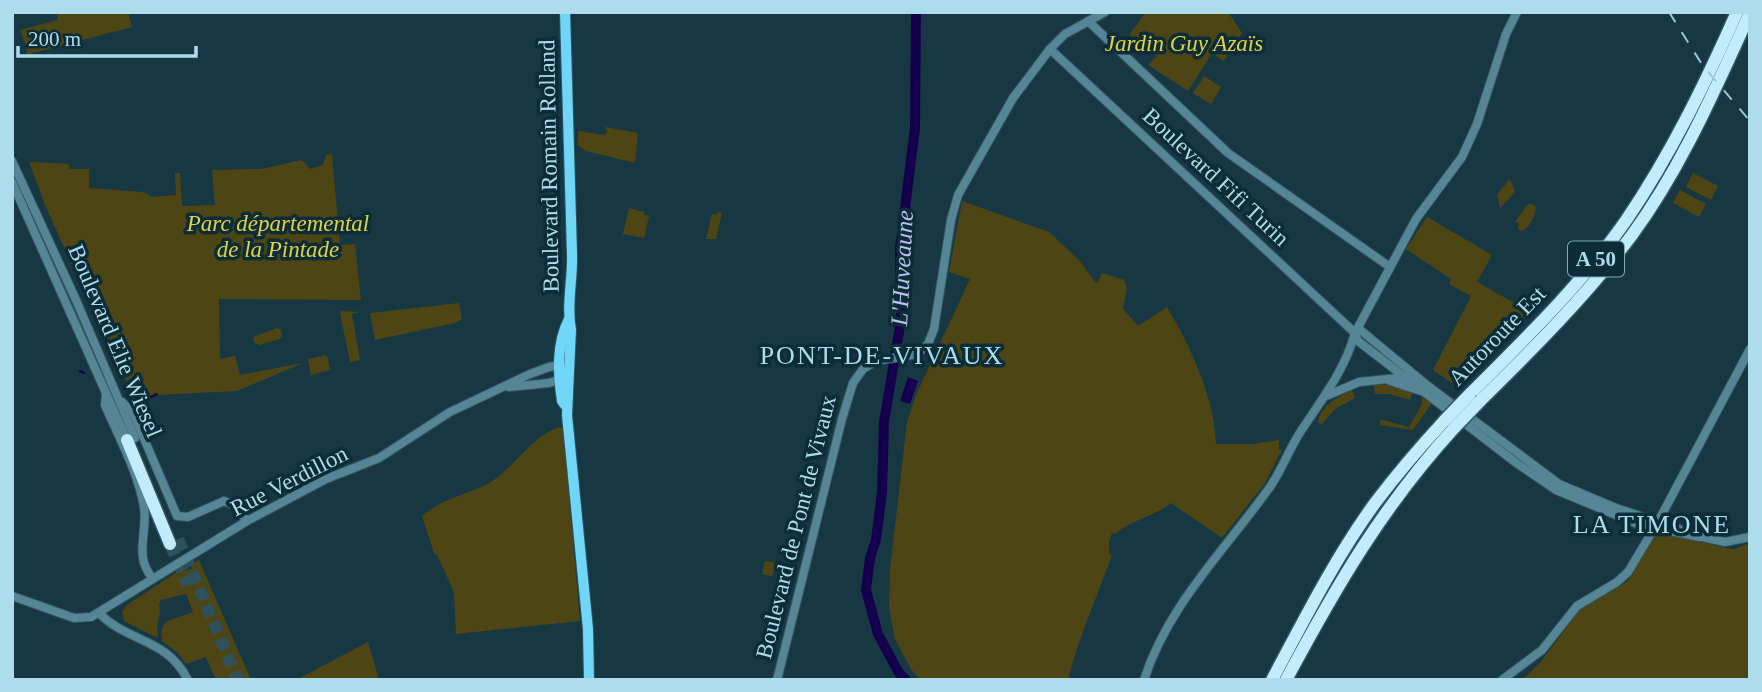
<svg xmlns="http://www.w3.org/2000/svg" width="1762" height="692" viewBox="0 0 1762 692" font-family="Georgia,serif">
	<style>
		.green { fill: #4d4614 }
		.water { fill: #15004e }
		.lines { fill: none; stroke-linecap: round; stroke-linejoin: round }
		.stream { stroke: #15004e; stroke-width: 2 }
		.river { stroke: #15004e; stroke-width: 10 }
		.highway-tunnel { stroke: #2e515c; stroke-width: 12; stroke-dasharray: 12 6; stroke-linecap: butt }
		.minor-casing { stroke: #325661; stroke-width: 10 }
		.major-casing { stroke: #325661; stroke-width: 12 }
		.highway-casing { stroke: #325661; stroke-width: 15 }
		.minor { stroke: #568595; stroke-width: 8 }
		.major { stroke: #6fd6f8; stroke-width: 10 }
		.highway { stroke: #c0ecfc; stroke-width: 12 }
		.rail { stroke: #9ac7d7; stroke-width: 2; stroke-dasharray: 12 12; stroke-linecap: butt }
		.highway-bridge-casing { stroke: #325661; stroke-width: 15; stroke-linecap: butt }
		.highway-bridge { stroke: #c0ecfc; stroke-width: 12 }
		.labels { text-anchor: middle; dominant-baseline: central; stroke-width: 7; stroke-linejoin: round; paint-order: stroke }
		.shield { fill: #0c2d38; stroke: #7da8b6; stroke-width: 2 }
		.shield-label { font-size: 21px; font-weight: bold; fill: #addcec }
		.park-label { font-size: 23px; font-style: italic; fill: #e3d043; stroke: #0c2d38 }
		.street-label { font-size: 23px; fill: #addcec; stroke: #0c2d38 }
		.water-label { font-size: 24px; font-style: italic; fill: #bcc0ec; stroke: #0c2d38 }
		.quarter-label { font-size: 26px; letter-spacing: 2px; fill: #addcec; stroke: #0c2d38 }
	</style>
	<rect width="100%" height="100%" fill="#173842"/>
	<g class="green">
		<polygon points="56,12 128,12 132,27 26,55 27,48 20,30 58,20"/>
		<polygon points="1141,12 1228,12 1242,33 1224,61 1212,53 1188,91 1148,65 1157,56 1129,35 1144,15"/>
		<polygon points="1204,76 1221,87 1211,104 1193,93"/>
		<polygon points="605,127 638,133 635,163 586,151 578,145 578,131 605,135 608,132"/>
		<polygon points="332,154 340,245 355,244 361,300 219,299 220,359 235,356 240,375 303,363 237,391 156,395 137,403 81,285 45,205 29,162 69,164 69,169 89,169 89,188 143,192 152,197 176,195 175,173 180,173 182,206 215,205 212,170 261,169 302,160 310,169 323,165 326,155"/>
		<polygon points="1693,173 1718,186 1711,200 1686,187"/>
		<polygon points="1510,179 1515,192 1500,208 1497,194"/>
		<polygon points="1680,190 1706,204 1699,217 1673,203"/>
		<path d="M962,201L1049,232L1078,259L1097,284L1102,273L1124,280L1127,287L1123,309L1138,326L1167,307C1190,345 1215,399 1216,444H1253L1279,440V450H1282L1265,483L1222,538L1171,503C1153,517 1129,521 1115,534L1112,533L1109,542V554L1112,555C1097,597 1079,636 1068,680H920L911,669L895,639L889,608L890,570L903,457L907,422L916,395L970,279L949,272Z"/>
		<path d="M1530,203L1536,207C1535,216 1529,230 1520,231L1518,228L1519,223L1515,222L1527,205Z"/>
		<polygon points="629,208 644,212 644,215 649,216 644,238 623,234"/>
		<polygon points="718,212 722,213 716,239 706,239 712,214 717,215"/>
		<polygon points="1427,217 1492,255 1477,282 1532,313 1452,383 1433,370 1471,296 1449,284 1451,279 1406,249"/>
		<polygon points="459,303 462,319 455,323 375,340 370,313"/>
		<polygon points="342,311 360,312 352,314 360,360 350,362 340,313"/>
		<polygon points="277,328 281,330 282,336 280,339 259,345 255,343 253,337"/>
		<polygon points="327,355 330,370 311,375 308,359"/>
		<polygon points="1374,385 1390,385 1411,391 1412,394 1410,400 1389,394 1375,394"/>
		<path d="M1352,390L1355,398L1335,409L1322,424L1318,423C1320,406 1337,397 1352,390Z"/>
		<polygon points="1422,397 1431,404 1413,430 1379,425 1381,420 1383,420 1409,427 1422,404"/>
		<path d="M559,427L563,429L580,621L456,634L454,592L437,555L434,553L422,516C445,496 467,496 491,482C516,466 530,438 559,427Z"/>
		<polygon points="1659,532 1730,549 1735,549 1750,543 1750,680 1522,680 1540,663 1580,609 1627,582 1653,536"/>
		<path d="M199,560L251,680H216L206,657L186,664L178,653L162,641L161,631L165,622L193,612L186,594L161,600L159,604C162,617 155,623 158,638L124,621L122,612L128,604L177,572L192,569L190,565Z"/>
		<polygon points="765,561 791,566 788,576 774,571 772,576 762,574"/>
		<polygon points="368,642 379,680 296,680"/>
	</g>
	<polygon class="water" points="908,377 918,381 910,404 900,401"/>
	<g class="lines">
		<g class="stream">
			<polyline points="80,371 84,373"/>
			<polyline points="136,399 140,402 157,394"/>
		</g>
		<polyline class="river" points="906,680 899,673 878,634 866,590 870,558 876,540 882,492 884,422 901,320 900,248 915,128 916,12"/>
		<g class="highway-tunnel">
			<polyline points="178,539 238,680"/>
			<polyline points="170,544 188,585"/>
		</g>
		<g class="minor-casing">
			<g id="minor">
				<polyline points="1088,21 1228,153 1390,267"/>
				<polyline points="1050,49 1355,333 1358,341 1515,462 1556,490 1640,525 1700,537"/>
				<polyline points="12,161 76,300 135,438"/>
				<polyline points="12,182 127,440"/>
				<polyline points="1358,328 1428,386 1559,484 1616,508 1679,529"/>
				<polyline points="1390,381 1421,391"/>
				<polyline points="509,387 549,383 565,378"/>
				<path d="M106,394L105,405C119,438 138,472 144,507C148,535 133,555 153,579"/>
				<polyline points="1326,396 1359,382 1407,377"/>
				<polyline points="122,402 134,415 177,516 188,517 224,501 234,505 247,521"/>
				<polyline points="1698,536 1725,542 1750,537"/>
				<polyline points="12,596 74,618 91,617 247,521 326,479 379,458 450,412 530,374 549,367 559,365 563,367"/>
				<path d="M99,613C128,643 166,637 188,680"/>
				<polyline points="777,680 842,419 853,383 863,369 876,361 917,354 928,344 934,329 951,220 958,195 1013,98 1050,49 1065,34 1105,12"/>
				<path d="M1144,680C1168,605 1225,550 1270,487C1282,470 1289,449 1301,431C1322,399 1345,370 1355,333L1416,219L1462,157L1477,124L1506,34L1517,12"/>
				<polyline points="1502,680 1542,650 1577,606 1617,582 1628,572 1658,522 1750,349"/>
			</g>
		</g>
		<g class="major-casing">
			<g id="major">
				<path d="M565,12C568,93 570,174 572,254C573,279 566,306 571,329L567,415L588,629L589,680"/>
				<path d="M565,405L562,401C558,374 556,344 569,319"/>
			</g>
		</g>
		<g class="highway-casing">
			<g id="highway">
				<path d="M1470,394C1525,339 1582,284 1627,219C1671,154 1705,84 1737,12"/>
				<path d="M1481,400C1534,348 1587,295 1632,235C1682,167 1715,89 1750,13"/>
				<polyline points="127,440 170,544"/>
				<path d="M1272,680C1304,620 1335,558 1375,503C1397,474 1420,447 1445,420"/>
				<path d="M1286,680C1337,585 1382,507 1455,427"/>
			</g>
		</g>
		<use href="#minor" class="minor"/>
		<use href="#major" class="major"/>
		<use href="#highway" class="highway"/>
		<polyline class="rail" points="1669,12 1703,66 1750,121"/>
		<g class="highway-bridge-casing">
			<g id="highway-bridge">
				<polyline points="1445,420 1470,394"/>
				<polyline points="1455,427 1481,400"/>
			</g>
		</g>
		<use href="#highway-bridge" class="highway-bridge"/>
	</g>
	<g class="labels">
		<rect class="shield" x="1568" y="241.5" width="56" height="35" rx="5"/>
		<g class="shield-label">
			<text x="1596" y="259">A 50</text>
		</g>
		<g class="park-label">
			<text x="1184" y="43">Jardin Guy Azaïs</text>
			<text x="278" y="223">Parc départemental<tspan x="278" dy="26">de la Pintade</tspan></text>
		</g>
		<g class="street-label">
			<text transform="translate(549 166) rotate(-91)">Boulevard Romain Rolland</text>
			<text transform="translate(1216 177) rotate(43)">Boulevard Fifi Turin</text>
			<text transform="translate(1497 336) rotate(-46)">Autoroute Est</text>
			<text transform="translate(115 341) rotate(67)">Boulevard Elie Wiesel</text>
			<text transform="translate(289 481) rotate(-27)">Rue Verdillon</text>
			<text transform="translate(796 527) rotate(-76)">Boulevard de Pont de Vivaux</text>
		</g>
		<g class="water-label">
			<text transform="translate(902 268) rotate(-87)">L'Huveaune</text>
		</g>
		<g class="quarter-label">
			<text x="882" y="355">PONT-DE-VIVAUX</text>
			<text x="1652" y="524">LA TIMONE</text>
		</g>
	</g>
	<rect width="1762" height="692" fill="none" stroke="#addcec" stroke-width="28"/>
	<path d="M18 46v10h178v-10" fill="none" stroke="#addcec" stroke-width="3.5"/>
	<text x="28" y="46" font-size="21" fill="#addcec" stroke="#0c2d38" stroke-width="5" paint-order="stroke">200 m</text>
</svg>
